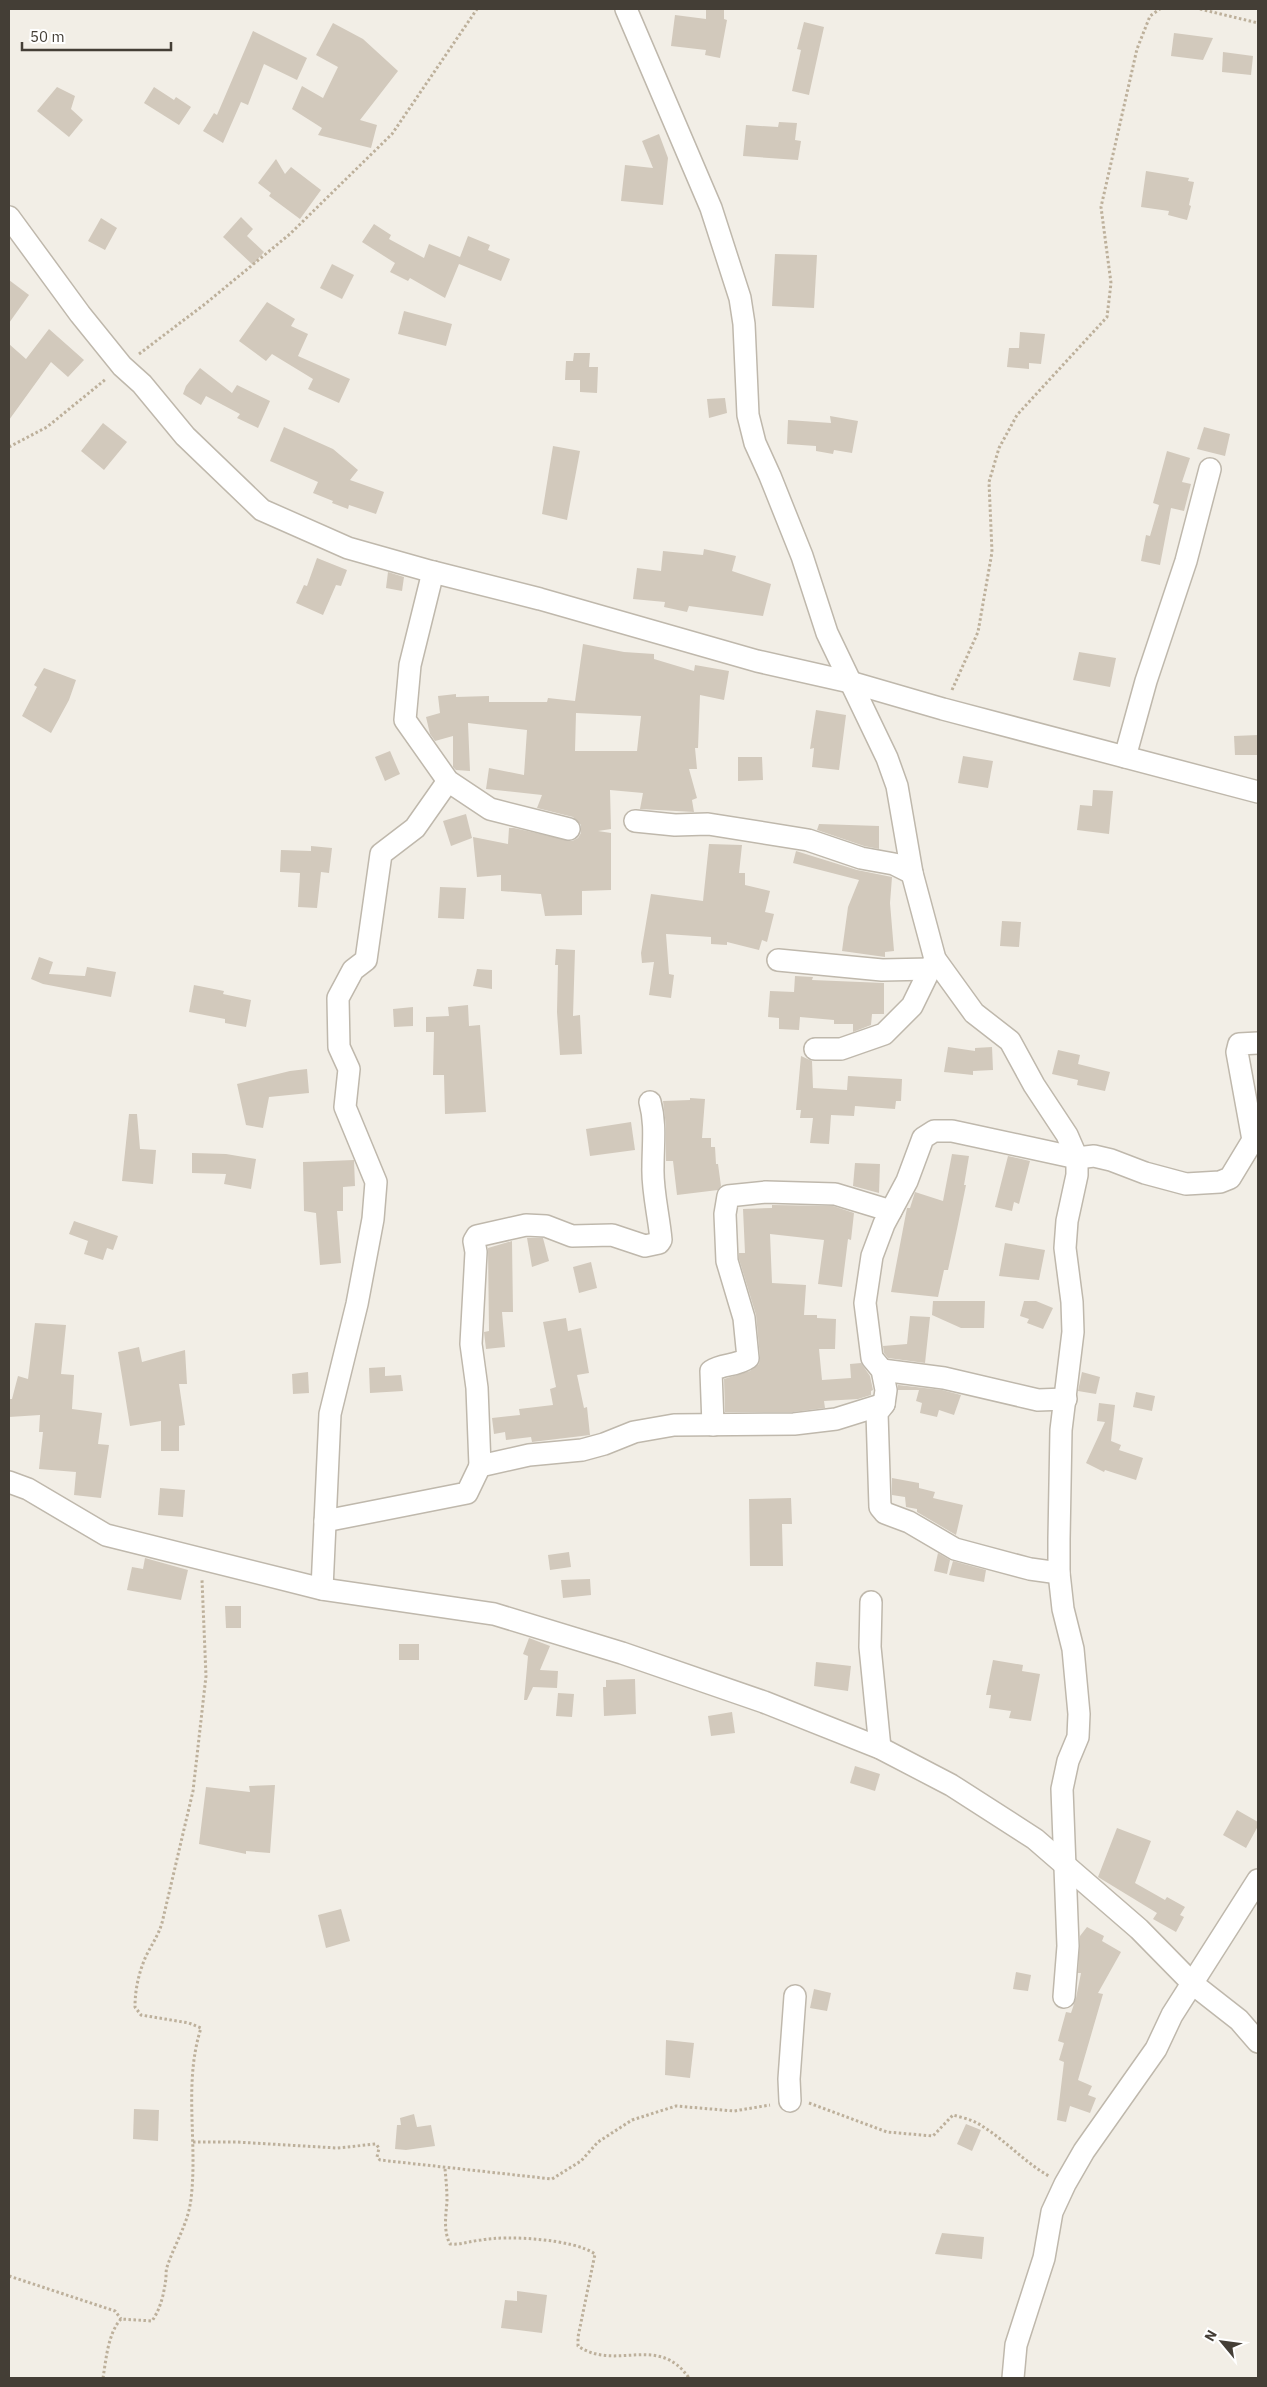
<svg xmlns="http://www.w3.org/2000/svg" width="1267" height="2387" viewBox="0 0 1267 2387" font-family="'IBM Plex Sans',sans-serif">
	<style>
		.building { fill: #d2c9bc; fill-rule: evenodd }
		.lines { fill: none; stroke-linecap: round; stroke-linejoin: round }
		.minor-casing { stroke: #bfb8ac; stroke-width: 24 }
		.path { stroke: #bdb09b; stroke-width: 3; stroke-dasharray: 2.5 2.5; stroke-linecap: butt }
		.minor { stroke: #fff; stroke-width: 21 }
	</style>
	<rect width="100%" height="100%" fill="#f2eee6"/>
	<g class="building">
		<polygon points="706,9 724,9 724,19 727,20 720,58 705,55 706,50 671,46 675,15 706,19"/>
		<polygon points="804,22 824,27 809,95 792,91 801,50 797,49"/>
		<polygon points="333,23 363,39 398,71 360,120 377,125 371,148 318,135 322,128 292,109 302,86 323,98 338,67 316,55"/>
		<polygon points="253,31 307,58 297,80 264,64 248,105 241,102 223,143 203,131 214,113 217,115"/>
		<polygon points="1174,33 1213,38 1203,60 1171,56"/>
		<polygon points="1223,52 1253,56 1251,75 1222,72"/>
		<polygon points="57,87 75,96 71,109 83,120 69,137 37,111"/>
		<polygon points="154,87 174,100 176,97 191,107 179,125 144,103"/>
		<polygon points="779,122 797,123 795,140 801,141 798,160 743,156 746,125 778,127"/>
		<polygon points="659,134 668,158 663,205 621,201 625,165 653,168 642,141"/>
		<polygon points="276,159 285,174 291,167 321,190 300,219 269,196 271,193 258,183"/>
		<polygon points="1146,171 1189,178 1188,181 1194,182 1189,205 1191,206 1187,220 1168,215 1169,211 1141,207"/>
		<polygon points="241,217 253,229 247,236 264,252 253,265 223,237"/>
		<polygon points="101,218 117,228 105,250 88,241"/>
		<polygon points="374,224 391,235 389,239 424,258 429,244 460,257 468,236 490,245 488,250 510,259 501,281 459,264 445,298 410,278 408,281 390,272 395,263 362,242"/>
		<polygon points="775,254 817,255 814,308 772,306"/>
		<polygon points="332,264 354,275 342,299 320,288"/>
		<polygon points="9,280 29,295 9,323"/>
		<polygon points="267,302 295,319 291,326 308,334 298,356 350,379 339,403 308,389 313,379 272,354 266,361 239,341"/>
		<polygon points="404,311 452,324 446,346 398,334"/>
		<polygon points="49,329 84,360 68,377 51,362 9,420 9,344 26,359"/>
		<polygon points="1020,332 1045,334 1041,364 1029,363 1029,369 1007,367 1009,348 1019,348"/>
		<polygon points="574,353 590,353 589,367 598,367 597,393 580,392 580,380 565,380 566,361 573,361"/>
		<polygon points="200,368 232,393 237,385 270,401 258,428 237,418 240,414 206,396 201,405 183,394 186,386"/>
		<polygon points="725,398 727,413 709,418 707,399"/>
		<polygon points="830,416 858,421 852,453 834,450 833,454 816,451 816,446 787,444 788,420 831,423"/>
		<polygon points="103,423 127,442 104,470 81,451"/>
		<polygon points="284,427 333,449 358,470 350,480 384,492 376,514 349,505 348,509 332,503 333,501 313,493 318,482 270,461"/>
		<polygon points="1204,427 1230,434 1225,456 1197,449"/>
		<polygon points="553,446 580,451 567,520 542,514"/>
		<polygon points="1167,451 1190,458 1182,482 1191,484 1184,511 1171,508 1160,565 1141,561 1146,535 1150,536 1159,505 1153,503"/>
		<polygon points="704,549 736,556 732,571 771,584 763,616 689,606 687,612 664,607 665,602 633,599 637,568 661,571 663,551 703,555"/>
		<polygon points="317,558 347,570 341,586 336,585 323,615 296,603 304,585 307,586"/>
		<polygon points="388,572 404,577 402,591 386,588"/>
		<path d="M583,644L624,652L654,654V659L694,671L695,665L729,671L724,700L700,695L698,748H695L697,769H689L697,798L692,800L694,812L640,809L643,793L610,790L611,829L598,831L611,833V890L582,891V915L545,916L541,894L501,891V875L477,877L473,837L508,844L509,828H514L572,841L578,838L581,833V825L573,817L537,808L542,795L486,789L489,768L524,775L527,730L468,723L470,771L456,770L453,767V736L435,741L430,734L426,717L440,713L438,696L456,694V697L489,696V702H547L548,698L575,701ZM576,713L641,716L637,751H575Z"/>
		<polygon points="1079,652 1116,658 1110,687 1073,680"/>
		<polygon points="44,668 76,680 69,700 51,733 22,716 37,687 34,685"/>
		<polygon points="816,710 846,715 839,770 812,767 814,748 810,749"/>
		<polygon points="1258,735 1258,755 1235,755 1234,736"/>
		<polygon points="390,751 400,774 385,781 375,757"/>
		<polygon points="963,756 993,761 988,788 958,783"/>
		<polygon points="738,757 762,757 763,780 738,781"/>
		<polygon points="1093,790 1113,791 1109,834 1077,830 1080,805 1092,806"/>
		<polygon points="466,814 472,838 451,846 443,821"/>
		<polygon points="819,824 879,826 879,849 864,846 817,830"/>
		<polygon points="709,844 742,845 739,873 745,873 745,885 770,891 765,912 774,914 767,942 762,940 759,950 727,942 727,945 711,944 711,937 666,934 669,974 674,975 671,998 649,995 654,962 642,963 641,953 651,894 703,901"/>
		<polygon points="311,846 332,848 329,873 321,872 317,908 298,907 300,873 280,872 281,850 311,851"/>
		<polygon points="796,851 857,870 892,877 890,903 894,951 885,952 885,957 842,951 848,907 859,880 793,863"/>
		<polygon points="440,887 466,888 464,919 438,918"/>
		<polygon points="1002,921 1021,922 1019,947 1000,946"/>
		<polygon points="556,949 575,950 573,1016 580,1015 582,1054 560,1055 557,1012 558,965 555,965"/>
		<polygon points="39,957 53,962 49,974 85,976 87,967 116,972 111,997 43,984 31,979"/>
		<polygon points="477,969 492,970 492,989 473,986"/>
		<polygon points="795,976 813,977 812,980 884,983 884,1014 872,1014 871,1025 853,1032 853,1024 834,1024 834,1020 800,1017 799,1030 779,1029 779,1018 768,1017 770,991 794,992"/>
		<polygon points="194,985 224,991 223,994 251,1000 246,1027 225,1023 225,1019 189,1012"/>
		<polygon points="468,1005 469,1026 480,1025 486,1112 445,1114 444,1075 433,1075 434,1032 426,1032 426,1017 449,1016 448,1007"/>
		<polygon points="413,1007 413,1026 394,1027 393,1009"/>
		<polygon points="948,1047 975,1051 975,1048 992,1047 993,1070 973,1071 973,1075 944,1072"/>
		<polygon points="1058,1050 1080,1055 1078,1064 1110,1072 1105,1091 1077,1085 1078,1080 1052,1074"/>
		<polygon points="801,1056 812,1061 813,1088 847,1090 848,1076 902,1079 901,1101 896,1101 895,1109 855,1106 854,1116 831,1115 829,1144 810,1143 813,1118 800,1118 801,1110 796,1110"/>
		<polygon points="307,1069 309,1093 269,1097 263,1128 246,1125 237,1084 290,1071"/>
		<polygon points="690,1098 705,1099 702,1138 711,1138 711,1147 715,1147 716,1164 718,1164 721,1186 718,1190 677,1195 673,1161 666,1161 666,1126 663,1101 690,1100"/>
		<polygon points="129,1114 137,1114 140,1149 156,1150 153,1184 122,1181"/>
		<polygon points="631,1122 635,1150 590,1156 586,1129"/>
		<polygon points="192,1153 226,1154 256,1159 251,1189 224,1184 226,1174 192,1173"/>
		<polygon points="952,1154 969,1156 964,1185 966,1185 957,1229 948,1270 944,1270 938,1297 891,1292 907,1208 910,1208 915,1192 943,1201"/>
		<polygon points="1008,1156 1030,1161 1019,1204 1014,1202 1012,1211 995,1207"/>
		<polygon points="354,1160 355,1186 343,1187 343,1211 337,1211 341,1263 320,1265 316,1213 304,1211 303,1162"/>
		<polygon points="855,1163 880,1164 879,1193 853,1186"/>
		<polygon points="772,1205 833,1206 854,1213 851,1240 848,1239 842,1287 818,1284 824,1240 770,1234 772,1283 806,1285 804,1315 817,1315 817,1318 836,1319 835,1349 819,1349 822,1380 851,1378 850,1364 861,1363 870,1376 873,1390 871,1391 871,1395 858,1399 824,1401 825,1408 793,1412 725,1412 724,1379 750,1371 759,1364 760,1357 756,1315 739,1259 739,1253 745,1253 743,1209 772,1208"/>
		<polygon points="74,1221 118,1236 113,1250 107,1248 103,1260 84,1254 88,1241 69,1234"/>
		<polygon points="527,1238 543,1238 549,1261 532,1267"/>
		<polygon points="512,1241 513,1312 502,1312 505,1347 486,1349 484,1332 489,1331 488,1248"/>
		<polygon points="1005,1243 1045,1250 1039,1280 999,1276"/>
		<polygon points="591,1262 597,1288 579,1293 573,1267"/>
		<polygon points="933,1301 985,1301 984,1328 961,1328 932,1315"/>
		<polygon points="1024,1301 1036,1301 1053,1308 1043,1329 1027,1323 1029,1319 1020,1316"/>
		<polygon points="910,1316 930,1317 925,1363 888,1358 884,1353 883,1346 907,1344"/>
		<polygon points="566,1318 568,1331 581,1328 589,1373 577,1375 584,1408 587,1407 590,1435 532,1442 531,1437 506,1440 505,1432 494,1434 492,1418 520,1415 519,1409 553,1405 550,1389 556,1387 543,1322"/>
		<polygon points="35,1323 66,1325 61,1374 74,1375 72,1409 102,1413 98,1444 109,1445 101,1498 74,1495 76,1472 39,1469 43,1432 39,1432 40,1415 9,1417 9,1399 12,1399 18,1376 28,1379"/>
		<polygon points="139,1347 142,1362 185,1350 187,1384 179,1384 185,1425 179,1426 179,1451 161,1451 161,1421 130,1426 118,1352"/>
		<polygon points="385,1367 385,1376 401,1375 403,1391 370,1393 369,1368"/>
		<polygon points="308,1372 309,1393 293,1394 292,1374"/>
		<polygon points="1082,1372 1100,1377 1096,1394 1078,1391"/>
		<polygon points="898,1385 942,1390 961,1395 954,1415 939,1410 937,1417 920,1413 922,1403 916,1401 919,1390 898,1390"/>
		<polygon points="1136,1392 1155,1396 1152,1411 1133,1407"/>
		<polygon points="1099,1403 1115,1405 1111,1441 1121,1445 1119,1450 1143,1458 1136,1480 1105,1470 1104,1472 1086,1463 1105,1422 1097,1421"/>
		<polygon points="892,1478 919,1483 919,1488 935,1492 933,1498 963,1505 956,1535 917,1512 917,1509 906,1507 905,1497 892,1495"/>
		<polygon points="160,1488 185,1490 183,1517 158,1515"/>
		<polygon points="791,1498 792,1524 782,1524 783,1566 750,1566 749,1499"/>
		<polygon points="569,1552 571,1567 550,1570 548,1555"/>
		<polygon points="938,1553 950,1560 947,1574 934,1571"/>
		<polygon points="145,1558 188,1570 181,1600 127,1590 132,1567 143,1569"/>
		<polygon points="953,1561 986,1570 984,1582 949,1575"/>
		<polygon points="590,1579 591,1595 563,1598 561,1580"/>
		<polygon points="225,1606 241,1606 241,1628 226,1628"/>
		<polygon points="529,1638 550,1646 540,1670 558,1671 557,1688 533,1687 527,1700 524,1700 528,1656 523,1654"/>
		<rect x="399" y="1644" width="20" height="16"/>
		<polygon points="993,1660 1023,1665 1022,1671 1040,1674 1031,1721 1009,1718 1011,1711 989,1708 991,1695 986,1695"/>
		<polygon points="816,1662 851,1666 848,1691 814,1686"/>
		<polygon points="635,1679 636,1714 604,1716 603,1687 606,1687 606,1680"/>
		<polygon points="558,1693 574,1694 572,1717 556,1716"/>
		<polygon points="732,1712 735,1733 711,1736 708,1716"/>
		<polygon points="855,1766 880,1774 875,1791 850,1783"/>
		<polygon points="275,1785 270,1853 246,1851 246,1854 199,1844 206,1787 250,1792 249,1786"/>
		<polygon points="1237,1810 1258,1822 1258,1826 1246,1848 1223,1835"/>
		<polygon points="1117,1828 1151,1841 1135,1883 1165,1900 1167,1897 1185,1907 1180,1915 1184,1917 1176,1932 1153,1919 1157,1913 1098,1877"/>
		<polygon points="341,1909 350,1941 326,1948 318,1915"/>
		<polygon points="1087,1927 1104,1936 1102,1941 1121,1952 1098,1993 1103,1994 1078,2080 1092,2086 1088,2095 1096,2098 1090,2113 1070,2106 1066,2122 1057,2120 1064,2062 1059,2060 1064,2043 1058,2041 1066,2012 1071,2013 1076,1998 1081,1973 1078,1973 1080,1936"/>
		<polygon points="1016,1972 1031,1975 1028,1991 1013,1989"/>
		<polygon points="814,1989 831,1993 827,2011 810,2008"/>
		<polygon points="666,2040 694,2043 690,2078 665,2075"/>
		<polygon points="134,2109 159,2110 158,2141 133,2139"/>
		<polygon points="414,2114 417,2127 431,2125 435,2146 406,2150 395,2149 397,2125 401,2125 400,2118"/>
		<polygon points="966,2124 981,2130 972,2151 957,2144"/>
		<polygon points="942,2233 984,2237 982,2259 935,2254"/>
		<polygon points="517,2291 547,2295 542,2333 501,2328 505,2300 517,2301"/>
	</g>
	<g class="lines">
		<g class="minor-casing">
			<g id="minor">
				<polyline points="626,9 711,208 740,298 744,324 748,415 755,443 770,476 802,556 827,633 887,758 897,786 912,873 935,959 974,1013 1010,1041 1034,1085 1067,1135 1077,1158 1077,1175 1067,1221 1065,1248 1072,1302 1073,1332 1061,1430 1059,1539 1059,1573 1063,1609 1073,1649 1079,1714 1078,1737 1068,1761 1062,1789 1068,1946 1064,1997"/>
				<polyline points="9,217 80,314 122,366 142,384 185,436 262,510 348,548 433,572 540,599 757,661 850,682 943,709 1258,792"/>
				<polyline points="433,572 410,665 405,720 448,781 490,809 569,829"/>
				<polyline points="1125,757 1146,681 1186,561 1210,469"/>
				<polyline points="635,821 675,825 708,824 808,840 861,858 894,864 912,873"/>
				<polyline points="778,960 882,970 931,969"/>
				<polyline points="815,1049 841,1049 884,1034 912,1006 935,959"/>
				<polyline points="882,1370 944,1378 1038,1400 1066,1399"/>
				<path d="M713,1425L711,1371C722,1364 737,1366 748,1358L744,1318L727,1261L725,1214L728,1196L766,1192L835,1194L891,1211"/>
				<path d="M480,1466L477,1388L471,1344L476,1252L474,1241L477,1236L526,1225L546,1226L572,1236L612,1235L645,1246L659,1243L661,1240C659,1216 652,1190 653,1167C653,1144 656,1124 650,1102"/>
				<polyline points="9,1482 28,1489 106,1535 322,1589 494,1614 622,1653 764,1702 880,1748 951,1785 1035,1839 1139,1929 1193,1984 1239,2020 1258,2042"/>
				<polyline points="325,1521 467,1493 480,1466 529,1455 582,1450 604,1444 634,1432 674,1425 794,1424 836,1419 884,1404"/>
				<polyline points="1059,1573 1030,1569 955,1549 909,1522 885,1513 880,1507 877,1413 884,1404 886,1390 882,1370 872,1358 865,1303 872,1256 884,1224 907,1181 923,1138 934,1131 952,1131 1077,1158 1094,1156 1111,1160 1145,1173 1186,1184 1220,1182 1230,1178 1253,1140 1237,1052 1239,1044 1258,1043"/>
				<polyline points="322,1589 330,1414 357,1304 373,1219 376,1182 345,1107 349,1069 339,1047 338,998 353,970 366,960 381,854 415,828 448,781"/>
				<polyline points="871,1602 870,1647 880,1748"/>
				<polyline points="790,2101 789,2079 795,1996"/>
				<polyline points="1013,2378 1016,2345 1044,2258 1052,2212 1065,2184 1084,2151 1156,2049 1172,2015 1258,1880"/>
			</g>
		</g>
		<g class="path">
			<polyline points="1200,9 1258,23"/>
			<polyline points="139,354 205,304 290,234 392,134 477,9"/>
			<polyline points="9,447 47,427 106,379"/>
			<polyline points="952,690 978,632 992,552 989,482 999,448 1017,415 1107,317 1111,283 1101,207 1137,49 1150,16 1160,9"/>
			<path d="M809,2103L887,2132L933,2136L953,2115C960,2117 969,2119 975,2122C1002,2136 1022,2161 1049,2176"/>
			<polyline points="193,2142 236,2142 337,2148 376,2144 379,2148 377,2157 380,2160 552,2179 581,2161 598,2142 632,2120 676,2106 734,2111 770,2105"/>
			<path d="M445,2169C446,2179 447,2190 447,2201C446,2215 443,2230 450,2244C461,2245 470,2241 481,2240C507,2235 574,2239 595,2254L578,2337V2346C616,2372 658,2333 689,2378"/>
			<polyline points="9,2276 115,2311 121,2319"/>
			<path d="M103,2378C106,2360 108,2333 121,2319L152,2321C161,2308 164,2293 166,2278C166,2274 166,2270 167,2267C175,2243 188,2224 191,2199C198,2142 183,2084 201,2028L189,2023L141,2015L135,2007C135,1989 139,1972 146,1956C152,1944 158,1936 162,1923L193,1791L206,1676L202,1580"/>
		</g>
		<use href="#minor" class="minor"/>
	</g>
	<rect width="1267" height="2387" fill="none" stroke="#443e36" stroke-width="20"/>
	<g transform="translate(1222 2342) rotate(299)" stroke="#ffffff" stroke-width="4" paint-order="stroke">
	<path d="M0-4L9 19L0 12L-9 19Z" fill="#443e36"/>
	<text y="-8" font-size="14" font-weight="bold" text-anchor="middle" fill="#443e36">N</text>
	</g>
	<path d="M22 42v8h149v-8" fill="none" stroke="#443e36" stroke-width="2.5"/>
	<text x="30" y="42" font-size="15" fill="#443e36" stroke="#ffffff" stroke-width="4" paint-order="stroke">50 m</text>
</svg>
